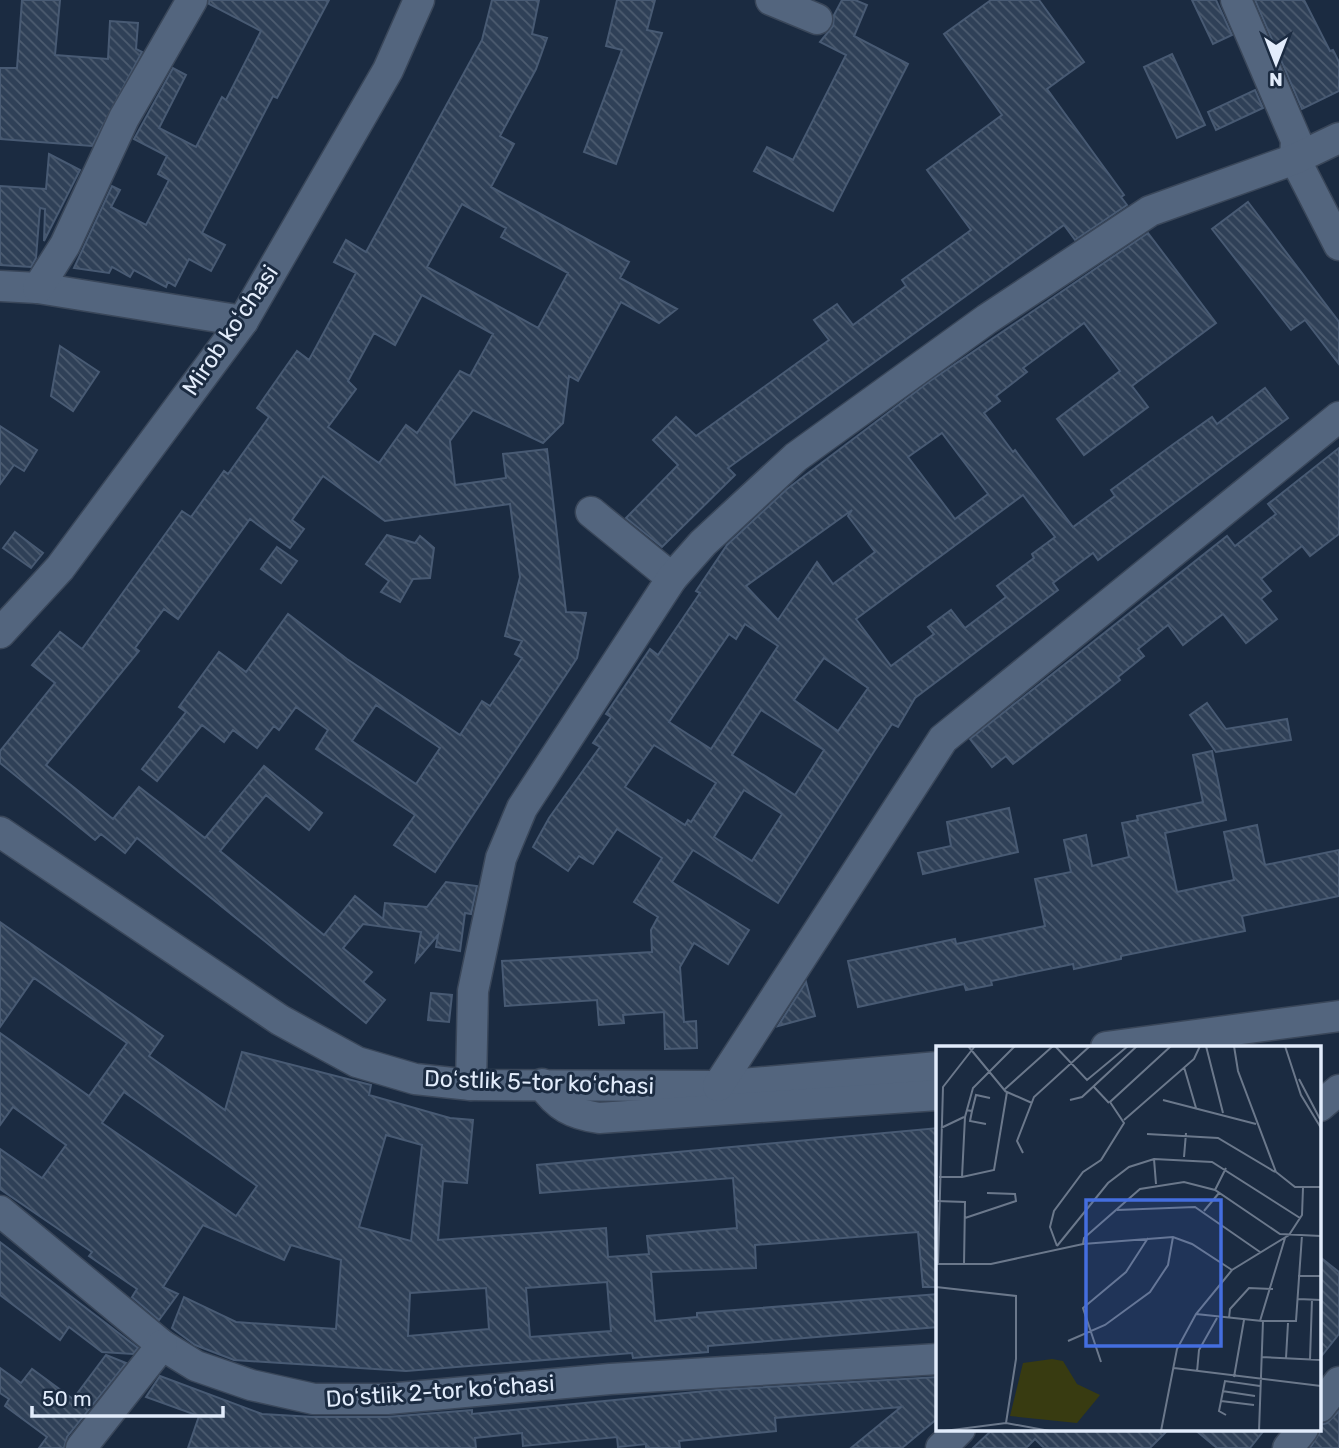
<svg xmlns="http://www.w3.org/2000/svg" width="1339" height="1448" viewBox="0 0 1339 1448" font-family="Rubik,sans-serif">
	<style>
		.building { fill: url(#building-back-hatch); stroke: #485a73; stroke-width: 2; fill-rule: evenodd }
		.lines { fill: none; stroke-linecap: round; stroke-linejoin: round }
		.minor-casing { stroke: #3a475a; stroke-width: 33 }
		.minor { stroke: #53657e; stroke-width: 30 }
		.labels { text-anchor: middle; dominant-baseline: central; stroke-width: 6; stroke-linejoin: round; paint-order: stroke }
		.street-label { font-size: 23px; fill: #e2ecfb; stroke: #1b2b41 }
		.inset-road { fill: none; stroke: #6b788b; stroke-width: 2 }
		.view { fill: #446edf; fill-opacity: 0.15; stroke: #446edf; stroke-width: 3.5 }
		.inset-edge { fill: none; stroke: #e2ecfb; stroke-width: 3.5 }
	</style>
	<defs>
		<pattern id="building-back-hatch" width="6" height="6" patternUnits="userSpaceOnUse" patternTransform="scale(1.75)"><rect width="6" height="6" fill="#2f4057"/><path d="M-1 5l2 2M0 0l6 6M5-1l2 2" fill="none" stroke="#4d5c70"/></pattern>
	</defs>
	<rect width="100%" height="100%" fill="#1b2b41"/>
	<g class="building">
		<polygon points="22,0 60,0 55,55 108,59 110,21 138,23 136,49 142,52 92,146 0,139 0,68 17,68"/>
		<polygon points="209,0 329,0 277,98 273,96 202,233 225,245 211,271 189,259 175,286 168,282 166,287 134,270 130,277 112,267 109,273 74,268 112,186 120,190 111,207 146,225 169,180 158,174 167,156 134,139 173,68 186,75 159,128 196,147 222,97 226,100 261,31 209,4"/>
		<path d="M492,0H539L532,34L547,38L536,69L500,136L514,144L491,187L629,262L620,278L677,309L659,323L621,302L578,381L569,376L563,423L543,443L473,410L450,441L455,485L506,478L503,454L547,449L566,612L586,613L577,658L435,872L394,845L415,815L316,749L328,730L296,707L279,730L274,726L257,748L233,730L224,742L202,725L157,781L142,769L186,712L179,707L219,652L246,672L288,614L347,659L460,735L482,701L490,706L522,658L515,654L522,641L505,636L520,577L510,504L385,521L323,476L292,520L304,529L290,548L250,519L178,619L164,609L135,648L139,651L46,765L113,819L139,787L205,838L264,766L322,813L309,830L266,795L220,851L324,935L355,896L383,919L385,903L427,907L446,882L477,886L471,914L465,913L460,951L436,947L438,935L416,961L421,932L363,924L343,948L372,972L363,982L385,1000L366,1023L137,838L125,853L101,834L95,840L0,763V751L55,683L32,665L60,632L82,649L182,511L191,517L224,471L228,474L269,417L257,408L297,351L309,360L356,273L334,262L346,240L366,252L482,40ZM462,204L506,228L501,237L568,273L538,328L427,267ZM422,295L493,334L470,376L460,371L417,433L406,425L379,463L328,427L356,389L348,381L374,333L395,345ZM376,705L440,748L416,784L352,741Z"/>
		<polygon points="617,0 655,0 647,30 662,33 616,164 584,152 622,50 606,46"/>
		<polygon points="842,0 855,0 867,5 854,36 908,64 833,211 754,171 767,147 793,160 846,55 820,42 833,26 834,15"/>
		<polygon points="991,0 1039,0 1084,62 1047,89 1124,195 1121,197 1127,205 1075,240 1064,225 728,468 735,475 662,547 626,518 678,465 653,440 676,417 696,436 829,340 814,320 837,304 853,325 906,286 902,280 971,230 927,170 1002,115 944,34"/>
		<polygon points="1192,0 1216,0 1232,35 1213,44"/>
		<polygon points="1255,0 1304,0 1330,51 1333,50 1339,62 1339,91 1302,109"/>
		<polygon points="1172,54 1205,125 1177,138 1144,67"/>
		<polygon points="1255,90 1263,108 1216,130 1208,112"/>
		<polygon points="49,154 80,170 44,241 45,209 40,208 36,258 31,267 0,265 0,186 46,189"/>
		<polygon points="1248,202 1339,322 1339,364 1305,320 1291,330 1212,229"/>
		<path d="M1148,233L1216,323L1132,386L1148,407L1084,455L1057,419L1120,371L1084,323L1023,368L1027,372L996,396L1000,401L984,413L1013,452L1015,450L1073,527L1115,496L1111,490L1175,443L1212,417L1217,424L1265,388L1288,418L1098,560L1093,553L1053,583L1058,590L915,698L898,727L892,724L873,753L778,903L693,850L672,882L749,930L728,964L694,943L680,967L684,1022L696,1021L697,1048L665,1049L664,1012L623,1015L624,1023L599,1025L597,1000L505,1006L502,961L652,952L651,930L658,917L634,902L662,858L617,829L593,864L579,856L568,871L533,847L549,818L600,747L593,743L611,717L606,714L650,649L658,655L700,593L696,591L727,545L787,489L930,381ZM942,433L988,494L955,519L908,457ZM1023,495L1055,537L1032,554L1034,558L997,586L1006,597L965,628L951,610L928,627L934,634L891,666L856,619ZM852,510L848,516L875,552L833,584L817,562L778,620L746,586ZM745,624L778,646L711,749L669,722L729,634L736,639ZM824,658L868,688L838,731L794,700ZM761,710L824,750L795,795L732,755ZM654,745L716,783L691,822L688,820L685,825L625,787ZM744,790L782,814L752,861L714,837Z"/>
		<polygon points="60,346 99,372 73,411 51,396"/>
		<polygon points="0,426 37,450 24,471 14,465 0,484"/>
		<polygon points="1339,448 1339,534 1310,556 1302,546 1261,579 1271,591 1261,599 1277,619 1246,643 1223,614 1183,645 1168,625 1138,649 1144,656 1118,677 1120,680 1013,764 1006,756 992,767 970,739 1227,536 1235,546 1276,514 1268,504"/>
		<polygon points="15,532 43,553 31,568 3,548"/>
		<polygon points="387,535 415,543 420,536 434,548 430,578 413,579 400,602 381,592 389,581 366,564"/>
		<polygon points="277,547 297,561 281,583 261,569"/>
		<polygon points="1207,703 1226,729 1287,719 1291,740 1216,752 1190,715"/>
		<polygon points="1212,751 1226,820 1165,833 1177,892 1234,880 1224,832 1257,825 1265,865 1339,850 1339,896 1242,916 1245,931 1121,956 1121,959 1074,969 1073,964 991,981 992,985 966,990 964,984 858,1007 848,961 955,939 956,944 1045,926 1035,879 1071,872 1064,840 1086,835 1092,866 1129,857 1122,823 1138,820 1137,816 1203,802 1193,755"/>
		<polygon points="1009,808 1018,852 923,874 918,853 951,846 947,822"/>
		<path d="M0,922L163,1036L149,1056L225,1110L242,1052L371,1085L369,1095L450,1118L473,1120L467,1183L443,1181L438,1240L606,1228L608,1257L649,1254L647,1236L737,1228L733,1178L540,1193L537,1165L938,1128V1287H923L918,1232L755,1245L756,1268L651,1272L655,1321L697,1317V1313L938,1294V1327L708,1346V1352L633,1358L632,1353L406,1371L234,1360L195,1345L172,1328L184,1297L236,1322L336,1329L341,1260L291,1245L284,1260L203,1225L163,1287L178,1294L159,1320L132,1297L137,1289L89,1256L92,1252L0,1189V1149L42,1178L66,1145L13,1107L0,1125V1033L89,1096L127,1043L34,978L0,1027ZM124,1092L257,1186L236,1216L102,1123ZM386,1135L422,1145L411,1241L359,1227ZM607,1282L611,1331L530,1337L526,1288ZM486,1288L489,1329L408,1336L410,1293Z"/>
		<polygon points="806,982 815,1016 778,1026"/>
		<polygon points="431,993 452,995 449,1022 428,1020"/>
		<polygon points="0,1242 138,1348 133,1354 102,1352 69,1327 60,1340 0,1295"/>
		<polygon points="1320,1257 1339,1272 1339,1334 1320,1358"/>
		<polygon points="106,1355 126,1363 67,1437 64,1448 39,1448 47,1437 5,1406 9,1399 0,1393 0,1368 21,1383 32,1369 73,1399"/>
		<polygon points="160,1376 262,1414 314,1417 387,1417 472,1410 472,1414 716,1390 938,1377 938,1418 902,1448 851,1448 901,1407 775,1418 776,1431 679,1441 680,1448 646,1448 646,1444 618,1447 617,1437 523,1446 522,1433 475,1438 476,1448 188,1448 199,1416 146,1397"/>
		<polygon points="1339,1411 1339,1448 1310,1448 1320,1432 1320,1425 1327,1423"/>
		<polygon points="993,1429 1169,1429 1150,1448 1044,1448 1035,1439 1026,1448 973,1448"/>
		<polygon points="1194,1429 1265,1429 1250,1448 1217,1448"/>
	</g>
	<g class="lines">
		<g class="minor-casing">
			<g id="minor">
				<polyline points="771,0 817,19"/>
				<polyline points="1236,0 1296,140 1295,159 1339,245"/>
				<polyline points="0,286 38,288 243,321"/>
				<polyline points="38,288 65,245 124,118 192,0"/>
				<polyline points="591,512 672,578"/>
				<polyline points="0,633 60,568 243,321 388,70 419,0"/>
				<polyline points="0,832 280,1020 357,1062 415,1079 471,1085 718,1086 938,1067"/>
				<polyline points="1106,1047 1339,1016"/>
				<path d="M542,1084C557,1106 572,1114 599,1118L938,1095"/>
				<polyline points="471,1085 473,991 501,858 522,808 672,578 703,543 796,457 987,319 1150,211 1295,159 1339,138"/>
				<polyline points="718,1086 943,739 1339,417"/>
				<polyline points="1320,1106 1339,1090"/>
				<polyline points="0,1211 162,1345 196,1366 251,1385 314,1399 387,1399 610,1379 938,1359"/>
				<polyline points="1320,1407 1339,1382"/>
				<polyline points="81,1448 162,1345"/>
				<polyline points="941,1448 960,1429"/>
				<polyline points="1288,1448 1303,1429"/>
			</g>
		</g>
		<use href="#minor" class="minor"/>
	</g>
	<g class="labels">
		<g class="street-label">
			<text transform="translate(230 330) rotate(-56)">Mirob koʻchasi</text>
			<text transform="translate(539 1082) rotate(2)">Doʻstlik 5-tor koʻchasi</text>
			<text transform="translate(440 1391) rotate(-4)">Doʻstlik 2-tor koʻchasi</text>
		</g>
	</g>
	<g transform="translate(936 1046)">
		<rect width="385" height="385" fill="#1b2b41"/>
		<path d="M116,313L127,315L141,338L164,349L160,354L141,377L74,370L87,317Z" fill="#383b11"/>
		<path class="inset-road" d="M32,0L70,46M119,0L151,34L192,0M270,0L287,67M298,0L302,25L340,126L359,141H385M349,0L365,49L385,82M248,21L260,62M363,33L384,73M158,41L173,57M69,43L117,0M134,54L146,51L201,0M227,54L320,78M30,64L36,65L40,49L54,52M36,65L34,75L50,78M188,74L258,13L264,0M5,82L28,71M211,88L282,92L339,126M87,107L81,95L98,51L154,0M248,111L250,87M218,113L220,138M3,131H26L29,71L37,42L79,0M26,131L58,124L71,46L96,57M279,144L290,122M0,155L29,156L28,219M181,164L259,161L324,206M268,165L283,147M29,172L80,155L79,148L51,147M147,198L148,192L204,143L248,136L279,144L344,188L385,190M121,200L172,137L193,121L218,113L276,116L364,172M121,200L114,181L118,165L147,126L165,114L188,77L174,56L235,0M0,218H55L147,198L237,191L256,198L296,224M2,218L7,41L39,0M362,230H385M0,241L80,250V313L70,377M362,253L385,254M260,268L326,275M293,272L294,263L313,242L337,243M324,275L349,192M132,295L169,279L214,246L232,219L237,191M325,311L385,314M350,312L352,277M374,314L376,253M165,316L147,262L190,226L212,192M238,322L385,340M261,326L263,304L281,272M298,331L308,274M286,345L319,350M285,355L318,359M290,369L283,365L289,335L324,340M8,385L70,377L114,385M32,385H88M225,385L241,303L260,268L296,224L353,189L366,169L367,142M323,385L327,275H360L366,189"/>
		<path class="view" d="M150,154H285V300H150Z"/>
		<rect width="385" height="385" class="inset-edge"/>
	</g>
	<g transform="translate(1276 63) rotate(180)" stroke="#1b2b41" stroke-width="5" paint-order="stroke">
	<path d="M0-5L12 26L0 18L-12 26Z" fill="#e2ecfb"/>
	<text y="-10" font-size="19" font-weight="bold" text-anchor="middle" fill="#e2ecfb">N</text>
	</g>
	<path d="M32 1406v10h191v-10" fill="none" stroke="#e2ecfb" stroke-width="3.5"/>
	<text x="42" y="1406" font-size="21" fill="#e2ecfb" stroke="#1b2b41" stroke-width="5" paint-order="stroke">50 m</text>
</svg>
